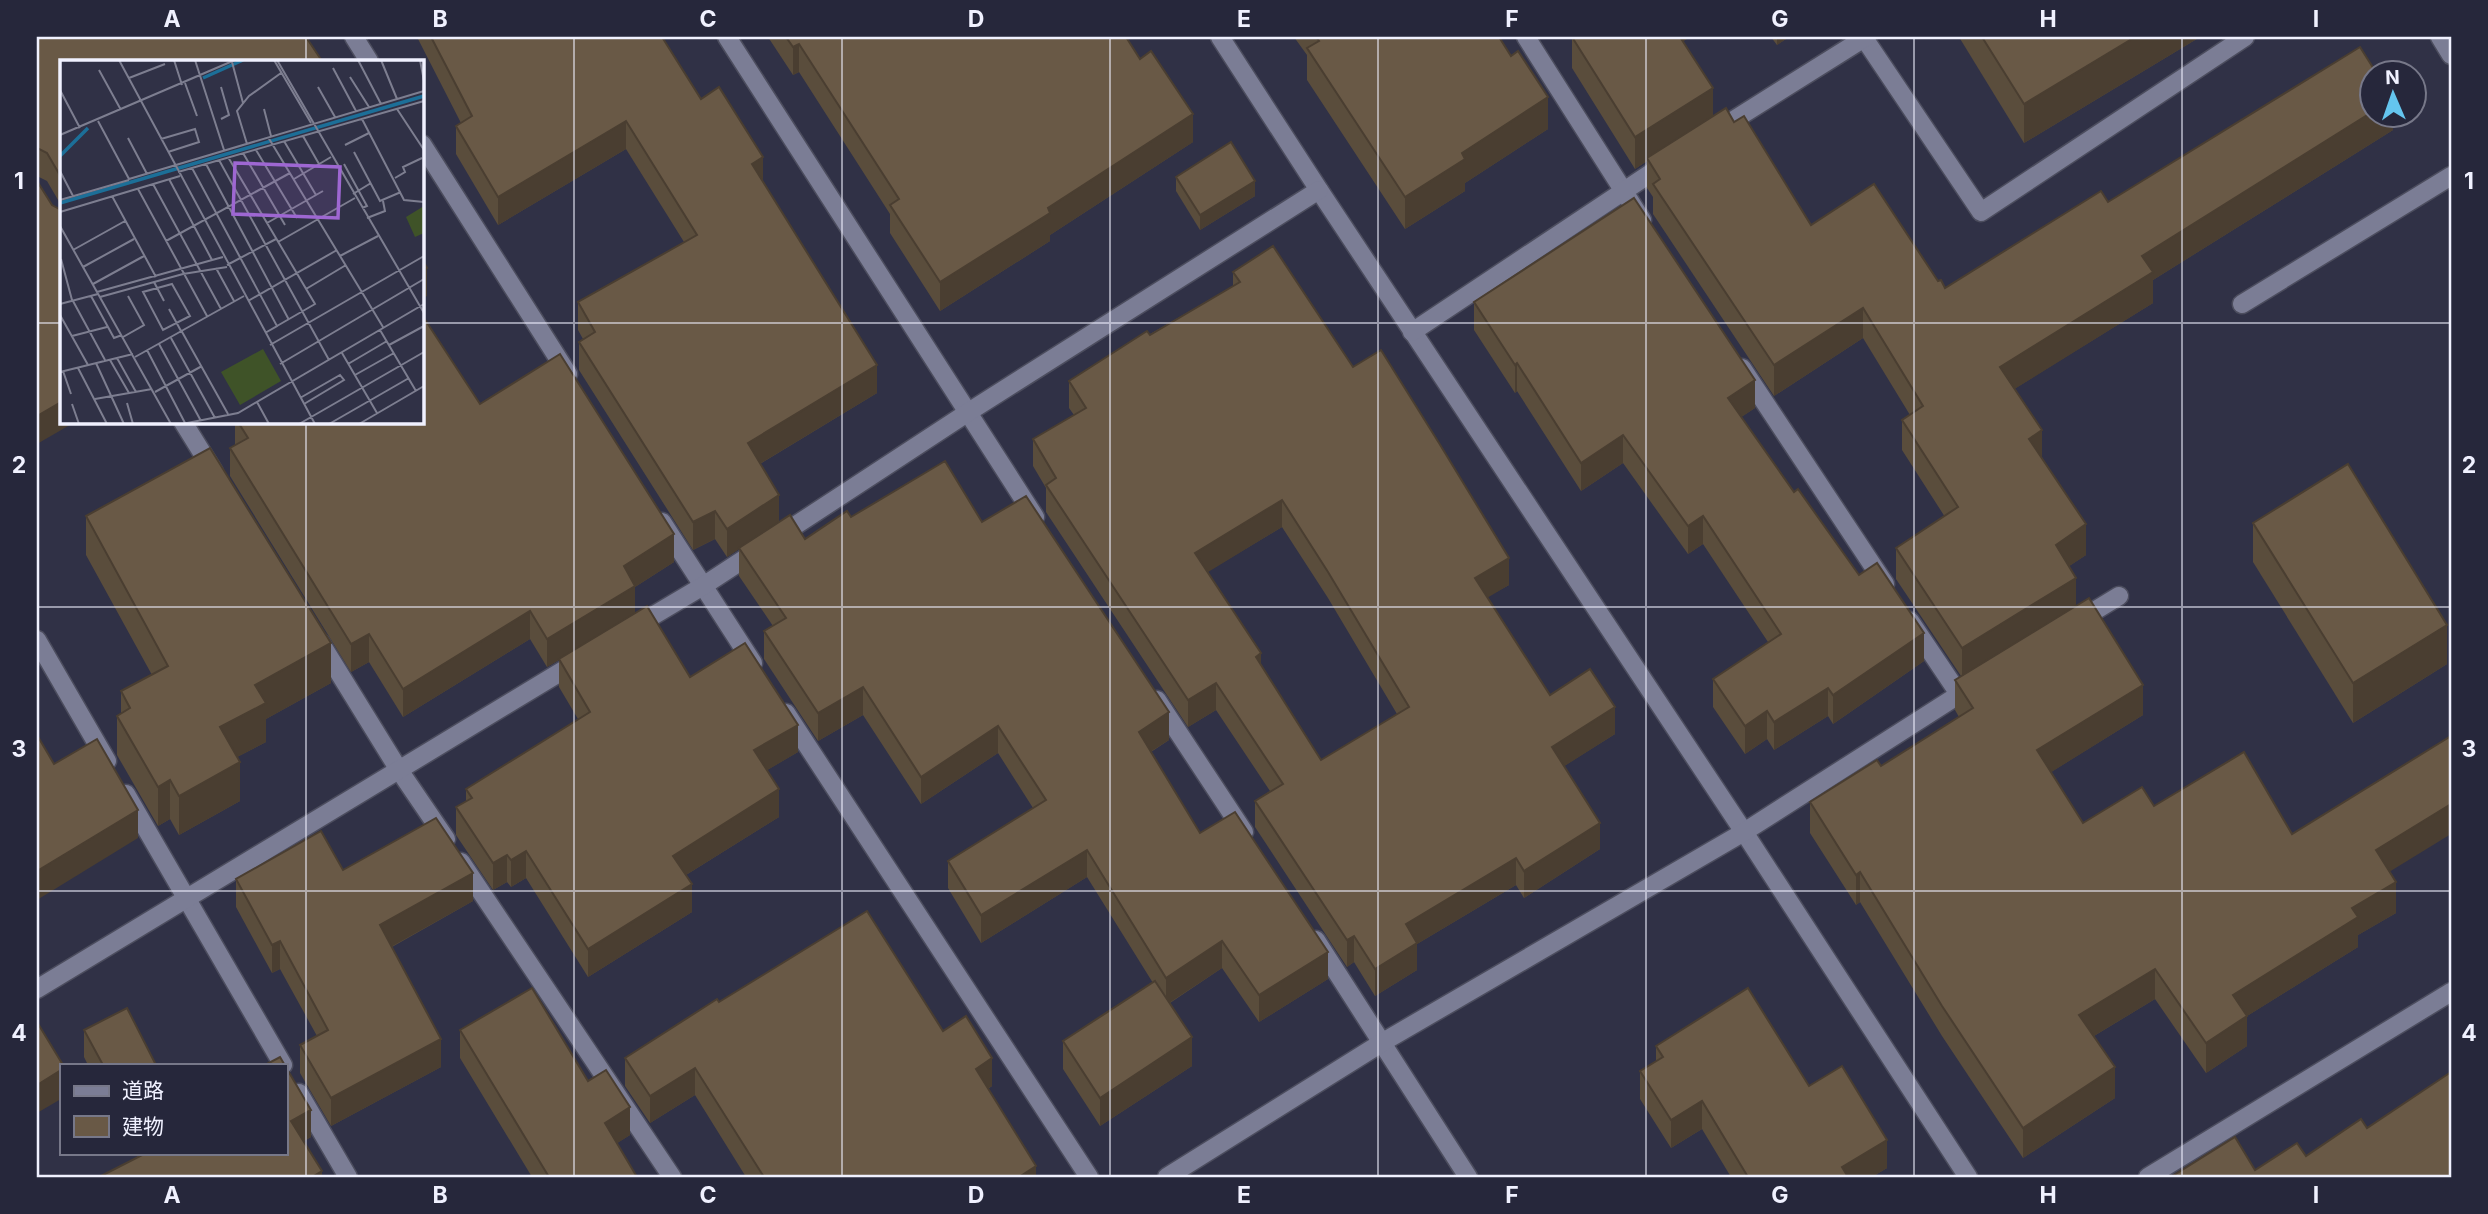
<svg xmlns="http://www.w3.org/2000/svg" width="2488" height="1214" viewBox="0 0 2488 1214" font-family="Inter,'Noto Sans JP',sans-serif">
	<style>
		.lines { fill: none; stroke-linecap: round; stroke-linejoin: round }
		.service-casing { stroke: #4c4d5e; stroke-width: 21 }
		.minor-casing { stroke: #4c4d5e; stroke-width: 21 }
		.tertiary-casing { stroke: #4c4d5e; stroke-width: 21 }
		.service { stroke: #7b7d95; stroke-width: 18 }
		.minor { stroke: #7b7d95; stroke-width: 18 }
		.tertiary { stroke: #7b7d95; stroke-width: 18 }
		.wall { fill: #5a4d3c; fill-rule: evenodd }
		.shaded-wall { fill: #4a3e31 }
		.building { fill: #695946; stroke: #4a3e31; stroke-width: 2; fill-rule: evenodd }
		.grid { fill: none; stroke: #f0f1ff; stroke-width: 2; stroke-opacity: 0.55 }
		.inset-river { fill: none; stroke: #1c6f98; stroke-width: 3.5 }
		.inset-road { fill: none; stroke: #7d7e90; stroke-width: 2 }
		.view { fill: #9e67d2; fill-opacity: 0.15; stroke: #9e67d2; stroke-width: 3.5 }
		.inset-edge { fill: none; stroke: #f0f1ff; stroke-width: 3.5 }
		.neatline { fill: none; stroke: #f0f1ff; stroke-width: 2.5 }
		.grid-label { font-size: 23px; text-anchor: middle; font-weight: bold; fill: #f0f1ff }
	</style>
	<rect width="100%" height="100%" fill="#303146"/>
	<g class="lines">
		<g class="service-casing">
			<g id="service">
				<polyline points="1864,38 1981,212 2245,37"/>
				<polyline points="2242,304 2451,176"/>
			</g>
		</g>
		<g class="minor-casing">
			<g id="minor">
				<polyline points="354,37 369,61"/>
				<polyline points="727,37 1035,517"/>
				<polyline points="1220,37 1319,190 1744,832 1968,1177"/>
				<polyline points="1526,37 1642,220"/>
				<polyline points="1713,133 1866,37"/>
				<polyline points="422,144 568,374"/>
				<polyline points="1412,332 1666,163"/>
				<polyline points="1742,368 1885,584"/>
				<polyline points="183,422 214,472"/>
				<polyline points="662,522 753,663"/>
				<polyline points="1910,621 1959,694"/>
				<polyline points="2078,621 2119,596"/>
				<polyline points="634,627 703,586 967,413 1319,190"/>
				<polyline points="37,640 107,761"/>
				<polyline points="320,642 399,770 446,839"/>
				<polyline points="1157,700 1244,832"/>
				<polyline points="786,713 1089,1177"/>
				<polyline points="126,794 283,1065"/>
				<polyline points="461,862 672,1177"/>
				<polyline points="1316,940 1468,1177"/>
				<polyline points="37,989 577,662"/>
				<polyline points="299,1093 348,1177"/>
				<polyline points="1167,1177 1383,1042 1744,832 1974,685"/>
				<polyline points="2148,1177 2451,992"/>
			</g>
		</g>
		<g class="tertiary-casing">
			<polyline id="tertiary" points="2440,37 2451,55"/>
		</g>
		<use href="#service" class="service"/>
		<use href="#minor" class="minor"/>
		<use href="#tertiary" class="tertiary"/>
	</g>
	<g class="wall">
		<polygon points="37,37 61,61 61,205 47,181 37,176"/>
		<polygon points="417,37 662,37 701,99 763,182 877,393 760,464 779,523 805,539 851,517 982,522 1169,740 1151,752 1200,833 1328,979 1259,1022 1222,968 1170,1003 1192,1066 1100,1126 1063,1069 1063,1041 1153,983 1087,877 981,943 948,888 948,861 1033,808 998,753 921,804 863,715 818,741 764,659 764,631 773,626 739,576 739,549 727,557 715,539 693,550 579,370 579,342 583,339 578,330 578,302 684,242 626,149 498,225 456,154 456,126 461,123"/>
		<polygon points="768,37 1126,37 1193,142 1050,235 1050,241 940,311 890,233 890,214 799,72 793,75"/>
		<polygon points="1294,37 1499,37 1548,129 1465,183 1465,191 1405,229 1307,80 1307,55"/>
		<polygon points="1572,37 1690,37 1683,41 1713,116 1734,122 1811,225 1938,281 1945,288 2108,202 2393,116 2393,130 2153,280 2153,303 2014,389 2042,458 2086,555 2069,566 2076,605 2143,715 2051,772 2083,823 2154,806 2292,834 2389,872 2396,913 2358,935 2358,947 2247,1016 2247,1046 2206,1073 2155,999 2094,1036 2115,1098 2023,1158 1942,1036 1860,902 1856,905 1810,833 1810,802 1881,766 1959,717 1955,710 1955,680 1961,676 1896,579 1896,548 1945,517 1902,450 1902,420 1910,415 1863,338 1774,396 1653,214 1653,197 1647,188 1647,161 1635,169 1572,68"/>
		<polygon points="1771,37 1789,37 1777,45"/>
		<polygon points="1959,37 2200,37 2024,143"/>
		<polygon points="1176,177 1255,196 1200,230 1176,191"/>
		<path d="M1233,272L1353,367L1509,585L1487,597L1550,695L1615,734L1564,766L1600,849L1524,898L1516,885L1417,944V970L1375,996L1354,962L1347,967L1255,827V801L1270,791L1216,710L1188,727L1046,512V488L1033,466V439L1074,415L1069,408V381L1233,286ZM1282,527L1328,598L1397,714L1321,760L1261,665L1207,572Z"/>
		<polygon points="1474,302 1755,408 1741,417 1794,492 1924,661 1833,724 1828,716 1774,750 1767,739 1745,754 1713,707 1713,679 1768,642 1703,544 1688,554 1623,463 1581,491 1517,391 1515,393 1474,330"/>
		<polygon points="480,404 674,562 635,587 635,613 690,677 798,752 767,770 779,817 686,875 692,912 588,977 526,878 511,887 507,882 493,890 456,835 456,807 466,802 466,789 578,719 559,687 559,660 547,667 530,639 403,717 369,662 351,672 230,476 230,448 235,445 235,422 422,422"/>
		<polygon points="86,516 331,683 266,719 266,742 237,757 240,801 179,835 170,819 158,826 117,755 117,716 121,713 121,691 152,675 86,555"/>
		<polygon points="2253,523 2447,664 2353,723 2253,562"/>
		<polygon points="343,870 473,901 392,947 441,1067 331,1126 300,1073 300,1045 317,1036 280,969 272,973 236,907 236,879"/>
		<polygon points="719,1002 943,1031 992,1086 988,1089 1036,1177 746,1177 695,1095 650,1123 625,1086 625,1058"/>
		<polygon points="84,1030 156,1065 88,1065 84,1057"/>
		<polygon points="460,1030 588,1081 630,1135 617,1143 637,1177 532,1177 460,1058"/>
		<polygon points="1656,1046 1809,1086 1887,1168 1872,1177 1731,1177 1702,1129 1671,1148 1640,1099 1640,1071 1656,1061"/>
		<polygon points="285,1065 311,1137 304,1141 322,1177 138,1157 135,1153 285,1153"/>
	</g>
	<g class="shaded-wall">
		<polygon points="1668,37 1690,37 1668,51"/>
		<polygon points="1777,37 1789,37 1777,45"/>
		<polygon points="2135,37 2200,37 2024,143 2024,104"/>
		<polygon points="799,44 799,72 793,75 793,47"/>
		<polygon points="1713,88 1713,120 1647,158 1647,161 1635,169 1635,137"/>
		<polygon points="1548,97 1548,129 1465,183 1465,191 1405,229 1405,197 1462,153"/>
		<polygon points="2372,112 2372,116 2393,116 2393,130 2153,280 2153,303 2000,398 2000,367 2142,256"/>
		<polygon points="1193,114 1193,142 1050,235 1050,241 940,311 940,282 1048,208"/>
		<polygon points="626,121 626,149 498,225 498,197"/>
		<polygon points="763,157 763,185 752,164"/>
		<polygon points="1255,181 1255,196 1200,230 1200,215"/>
		<polygon points="427,268 427,296 422,299 422,271"/>
		<polygon points="1863,308 1863,338 1774,396 1774,365"/>
		<polygon points="1517,363 1517,391 1515,393 1515,365"/>
		<polygon points="877,365 877,393 748,471 748,443"/>
		<polygon points="1755,380 1755,408 1728,426 1728,398"/>
		<polygon points="61,402 61,422 75,422 37,444 37,416"/>
		<polygon points="2042,430 2042,461 2029,439"/>
		<polygon points="1623,435 1623,463 1581,491 1581,463"/>
		<polygon points="779,495 779,523 727,557 727,529"/>
		<polygon points="1282,500 1282,527 1195,580 1195,553"/>
		<polygon points="715,511 715,539 693,550 693,522"/>
		<polygon points="1703,516 1703,544 1688,554 1688,526"/>
		<polygon points="2086,524 2086,555 2056,575 2056,545"/>
		<polygon points="674,534 674,562 635,587 635,614 547,667 547,639 624,566"/>
		<polygon points="1509,558 1509,585 1475,605 1475,578"/>
		<polygon points="2076,578 2076,609 1962,679 1962,648"/>
		<polygon points="530,611 530,639 403,717 403,689"/>
		<polygon points="2447,625 2447,664 2353,723 2353,683"/>
		<polygon points="1924,633 1924,661 1833,724 1833,695"/>
		<polygon points="369,634 369,662 351,672 351,644"/>
		<polygon points="331,643 331,683 266,719 266,742 220,766 220,727 255,685"/>
		<polygon points="1261,653 1261,680 1256,657"/>
		<polygon points="1216,683 1216,710 1188,727 1188,700"/>
		<polygon points="2143,685 2143,715 2037,781 2037,750"/>
		<polygon points="863,687 863,715 818,741 818,713"/>
		<polygon points="1828,688 1828,716 1774,750 1774,722"/>
		<polygon points="1615,707 1615,734 1552,774 1552,747"/>
		<polygon points="1767,711 1767,739 1745,754 1745,726"/>
		<polygon points="1169,712 1169,740 1139,759 1139,732"/>
		<polygon points="798,725 798,752 754,778 754,750"/>
		<polygon points="998,726 998,753 921,804 921,777"/>
		<polygon points="240,762 240,801 179,835 179,796"/>
		<polygon points="170,780 170,819 158,826 158,787"/>
		<polygon points="779,789 779,817 673,883 673,856"/>
		<polygon points="2451,804 2451,834 2376,880 2376,850"/>
		<polygon points="138,810 138,838 37,900 37,871"/>
		<polygon points="1600,823 1600,849 1524,898 1524,871"/>
		<polygon points="1087,850 1087,877 981,943 981,915"/>
		<polygon points="526,851 526,878 511,887 511,860"/>
		<polygon points="507,855 507,882 493,890 493,863"/>
		<polygon points="1516,858 1516,885 1417,944 1417,970 1375,996 1375,969 1406,924"/>
		<polygon points="1860,872 1860,902 1856,905 1856,875"/>
		<polygon points="473,873 473,901 380,953 380,925"/>
		<polygon points="2396,882 2396,913 2358,935 2358,947 2247,1016 2247,1046 2206,1073 2206,1043 2233,995 2352,908"/>
		<polygon points="692,884 692,912 588,977 588,949"/>
		<polygon points="1354,936 1354,962 1347,967 1347,940"/>
		<polygon points="280,941 280,969 272,973 272,945"/>
		<polygon points="1222,941 1222,968 1166,1005 1166,978"/>
		<polygon points="1328,952 1328,979 1259,1022 1259,995"/>
		<polygon points="2155,969 2155,999 2079,1045 2079,1015"/>
		<polygon points="1192,1037 1192,1066 1100,1126 1100,1098"/>
		<polygon points="441,1039 441,1067 331,1126 331,1098"/>
		<polygon points="992,1058 992,1086 976,1096 976,1069"/>
		<polygon points="2115,1067 2115,1098 2023,1158 2023,1128"/>
		<polygon points="695,1068 695,1095 650,1123 650,1096"/>
		<polygon points="61,1070 61,1099 37,1113 37,1085"/>
		<polygon points="1702,1101 1702,1129 1671,1148 1671,1120"/>
		<polygon points="630,1107 630,1135 605,1151 605,1123"/>
		<polygon points="311,1110 311,1137 291,1148 291,1121"/>
		<polygon points="1887,1140 1887,1168 1872,1177 1842,1177 1842,1167"/>
		<polygon points="1036,1166 1036,1177 1019,1177"/>
		<polygon points="322,1171 322,1177 312,1177"/>
	</g>
	<g class="building">
		<polygon points="37,37 306,37 322,61 61,61 61,177 47,153 37,148"/>
		<polygon points="431,37 662,37 701,99 719,87 763,157 752,164 877,365 748,443 779,495 727,529 715,511 693,522 579,342 595,332 578,302 697,235 626,121 498,197 456,126 472,116"/>
		<polygon points="786,37 1126,37 1140,59 1151,51 1193,114 1048,208 1050,213 940,282 890,205 899,199 799,44 793,47"/>
		<polygon points="1316,37 1499,37 1511,56 1518,51 1548,97 1462,153 1465,159 1405,197 1307,48 1319,41"/>
		<polygon points="1572,37 1680,37 1713,88 1635,137"/>
		<polygon points="1982,37 2135,37 2024,104"/>
		<polygon points="2360,47 2377,74 2372,74 2372,112 2142,256 2153,272 2000,367 2042,430 2029,439 2086,524 2056,545 2076,578 1962,648 1896,548 1958,507 1902,420 1923,406 1863,308 1774,365 1653,184 1660,179 1647,158 1726,108 1734,122 1744,116 1811,225 1874,184 1938,281 1941,280 1945,288 2101,191 2108,202"/>
		<polygon points="1231,142 1255,181 1200,215 1176,177"/>
		<polygon points="37,181 52,205 61,210 61,402 37,416"/>
		<polygon points="1634,198 1755,380 1728,398 1794,492 1798,489 1859,575 1877,563 1924,633 1833,695 1828,688 1774,722 1767,711 1745,726 1713,679 1781,634 1703,516 1688,526 1623,435 1581,463 1517,363 1515,365 1474,302"/>
		<path d="M1273,246L1353,367L1381,350L1439,443L1509,558L1475,578L1550,695L1590,669L1615,707L1552,747L1600,823L1524,871L1516,858L1406,924L1417,943L1375,969L1354,936L1347,940L1255,801L1283,784L1216,683L1188,700L1046,485L1056,478L1033,439L1086,408L1069,381L1147,331L1150,335L1240,282L1233,272ZM1282,500L1328,572L1409,707L1321,760L1256,657L1261,653L1195,553Z"/>
		<polygon points="422,259 427,268 422,271"/>
		<polygon points="422,315 480,404 560,354 674,534 624,566 635,586 547,639 530,611 403,689 369,634 351,644 230,448 248,438 238,422 422,422"/>
		<polygon points="210,448 331,643 255,685 266,703 220,727 240,762 179,796 170,780 158,787 117,716 130,708 121,691 168,666 86,516"/>
		<polygon points="945,461 982,522 1026,496 1169,712 1139,732 1200,833 1235,812 1328,952 1259,995 1222,941 1166,978 1087,850 981,915 948,861 1046,800 998,726 921,777 863,687 818,713 764,631 786,618 739,548 790,515 805,539 847,511 851,517"/>
		<polygon points="2348,464 2447,625 2353,683 2253,523"/>
		<polygon points="2089,598 2143,685 2037,750 2083,823 2142,787 2154,806 2244,752 2292,834 2451,736 2451,804 2376,850 2396,882 2352,908 2358,917 2233,995 2247,1016 2206,1043 2155,969 2079,1015 2115,1067 2023,1128 1942,1006 1860,872 1856,875 1810,802 1877,760 1881,766 1973,708 1955,680"/>
		<polygon points="647,606 690,677 745,643 798,725 754,750 779,789 673,856 692,884 588,949 526,851 511,860 507,855 493,863 456,807 472,798 466,789 590,712 559,659"/>
		<polygon points="37,735 54,764 97,739 138,810 37,871"/>
		<polygon points="436,818 473,873 380,925 441,1039 331,1098 300,1045 328,1030 280,941 272,945 236,879 321,831 343,870"/>
		<polygon points="867,911 943,1031 966,1016 992,1058 976,1069 1036,1166 1019,1177 764,1177 695,1068 650,1096 625,1058 717,999 719,1002"/>
		<polygon points="1155,981 1192,1037 1100,1098 1063,1041"/>
		<polygon points="532,988 588,1081 606,1070 630,1107 605,1123 637,1177 549,1177 460,1030"/>
		<polygon points="1748,988 1809,1086 1842,1066 1887,1140 1842,1167 1848,1177 1748,1177 1702,1101 1671,1120 1640,1071 1663,1057 1656,1046"/>
		<polygon points="127,1008 156,1065 103,1065 84,1030"/>
		<polygon points="37,1022 63,1065 61,1065 61,1070 37,1085"/>
		<polygon points="280,1057 311,1110 291,1121 322,1171 312,1177 99,1177 146,1153 285,1153 285,1065 265,1065"/>
		<polygon points="2451,1072 2451,1177 2171,1177 2235,1137 2255,1170 2297,1143 2306,1156 2361,1119 2367,1128"/>
	</g>
	<path class="grid" d="M306,37V61M574,37V1177M842,37V1177M1110,37V1177M1378,37V1177M1646,37V1177M1914,37V1177M2182,37V1177M37,323H61M422,323H2451M306,422V1177M37,607H2451M37,891H2451"/>
	<g transform="translate(60 60)">
		<rect width="364" height="364" fill="#303146"/>
		<path d="M364,146V173L355,177L346,157ZM203,289L221,321L180,345L161,312Z" fill="#3f5328"/>
		<path class="inset-river" d="M143,18L183,0M0,96L28,68M0,143L364,36"/>
		<path class="inset-road" d="M59,0L255,364M114,0L122,25M135,0L164,90M214,0L251,63M217,0L364,253M298,0L321,44M321,0L337,39M360,0L364,21M172,2L183,43M273,8L296,51M39,10L61,50M290,17L309,47M69,18L105,4M125,23L137,56M258,27L275,57M0,30L20,68M204,49L211,76M337,49L364,90M161,59L169,55L161,27M302,59L344,140L364,142M38,61L69,119L364,31M0,75L175,0M243,76L259,104M208,77L323,267M68,78L87,114M101,79L135,69L139,82L108,92M224,81L256,135M187,84L177,51L189,36L221,13M285,85L309,73M196,90L237,158M294,92L320,141L341,132M183,93L225,165M168,97L255,244L217,266M159,100L269,300M146,104L229,260M284,104L307,146L302,148M132,108L217,266L205,273M0,111L13,136M118,112L364,41M335,118L345,112L343,107L362,98M109,119L152,200M234,119L271,97M93,124L161,249M78,129L147,256M293,134L311,123M52,136L96,217M0,140L69,120M0,152L120,116M307,158L325,151L323,141M207,163L263,131M0,166L111,364M106,181L230,113M218,182L295,138M13,190L65,161M280,196L318,176M1,199L12,240M167,205L216,179M23,207L74,179M156,208L174,241M94,222L104,241M33,224L84,196M112,224L130,256L103,270L83,232ZM246,229L286,205M37,232L163,197M31,236L54,278L62,275M40,237L123,214L167,207M13,241L45,300M188,241L277,190M0,244L38,234M109,249L121,271M0,255L28,305M121,270L168,354M320,270L356,331M12,276L47,267M63,277L84,265L68,236M111,278L155,358M99,284L141,361M210,285L364,196M329,285L364,266M87,290L125,363M282,293L317,353M75,297L184,236M57,298L76,332M50,300L69,333M36,303L64,364M220,304L364,219M288,304L327,281M18,308L47,364M3,311L11,334M0,312L73,294M295,315L334,293M95,332L142,306M240,338L280,315L284,320L244,344M35,339L92,329M197,342L209,364M67,343L73,364M12,344L19,364M122,364L178,353L364,244M239,364L364,292M269,364L349,318M299,364L364,326"/>
		<path class="view" d="M175,103L280,107L278,158L173,154Z"/>
		<rect width="364" height="364" class="inset-edge"/>
	</g>
	<rect width="2488" height="1214" fill="none" stroke="#26273b" stroke-width="77"/>
	<rect x="60" y="1064" width="228" height="91" fill="#26273b" stroke="#777889" stroke-width="2"/>
	<rect x="74" y="1086" width="35" height="10" fill="#7b7d95" stroke="#777889" stroke-width="2"/>
	<text x="122" y="1098" font-size="21" fill="#f0f1ff">道路</text>
	<rect x="74" y="1116" width="35" height="21" fill="#695946" stroke="#777889" stroke-width="2"/>
	<text x="122" y="1134" font-size="21" fill="#f0f1ff">建物</text>
	<g transform="translate(2393 94) rotate(358)"><circle r="33" fill="#26273b" stroke="#777889" stroke-width="2"/>
	<path d="M0-5L12 26L0 18L-12 26Z" fill="#64c5ee"/>
	<text y="-10" font-size="19" font-weight="bold" text-anchor="middle" fill="#f0f1ff">N</text>
	</g>
	<rect x="38" y="38" width="2412" height="1138" class="neatline"/>
	<g class="grid-label">
		<text x="172" y="27">A</text>
		<text x="440" y="27">B</text>
		<text x="708" y="27">C</text>
		<text x="976" y="27">D</text>
		<text x="1244" y="27">E</text>
		<text x="1512" y="27">F</text>
		<text x="1780" y="27">G</text>
		<text x="2048" y="27">H</text>
		<text x="2316" y="27">I</text>
		<text x="19" y="189">1</text>
		<text x="2469" y="189">1</text>
		<text x="19" y="473">2</text>
		<text x="2469" y="473">2</text>
		<text x="19" y="757">3</text>
		<text x="2469" y="757">3</text>
		<text x="19" y="1041">4</text>
		<text x="2469" y="1041">4</text>
		<text x="172" y="1203">A</text>
		<text x="440" y="1203">B</text>
		<text x="708" y="1203">C</text>
		<text x="976" y="1203">D</text>
		<text x="1244" y="1203">E</text>
		<text x="1512" y="1203">F</text>
		<text x="1780" y="1203">G</text>
		<text x="2048" y="1203">H</text>
		<text x="2316" y="1203">I</text>
	</g>
</svg>
